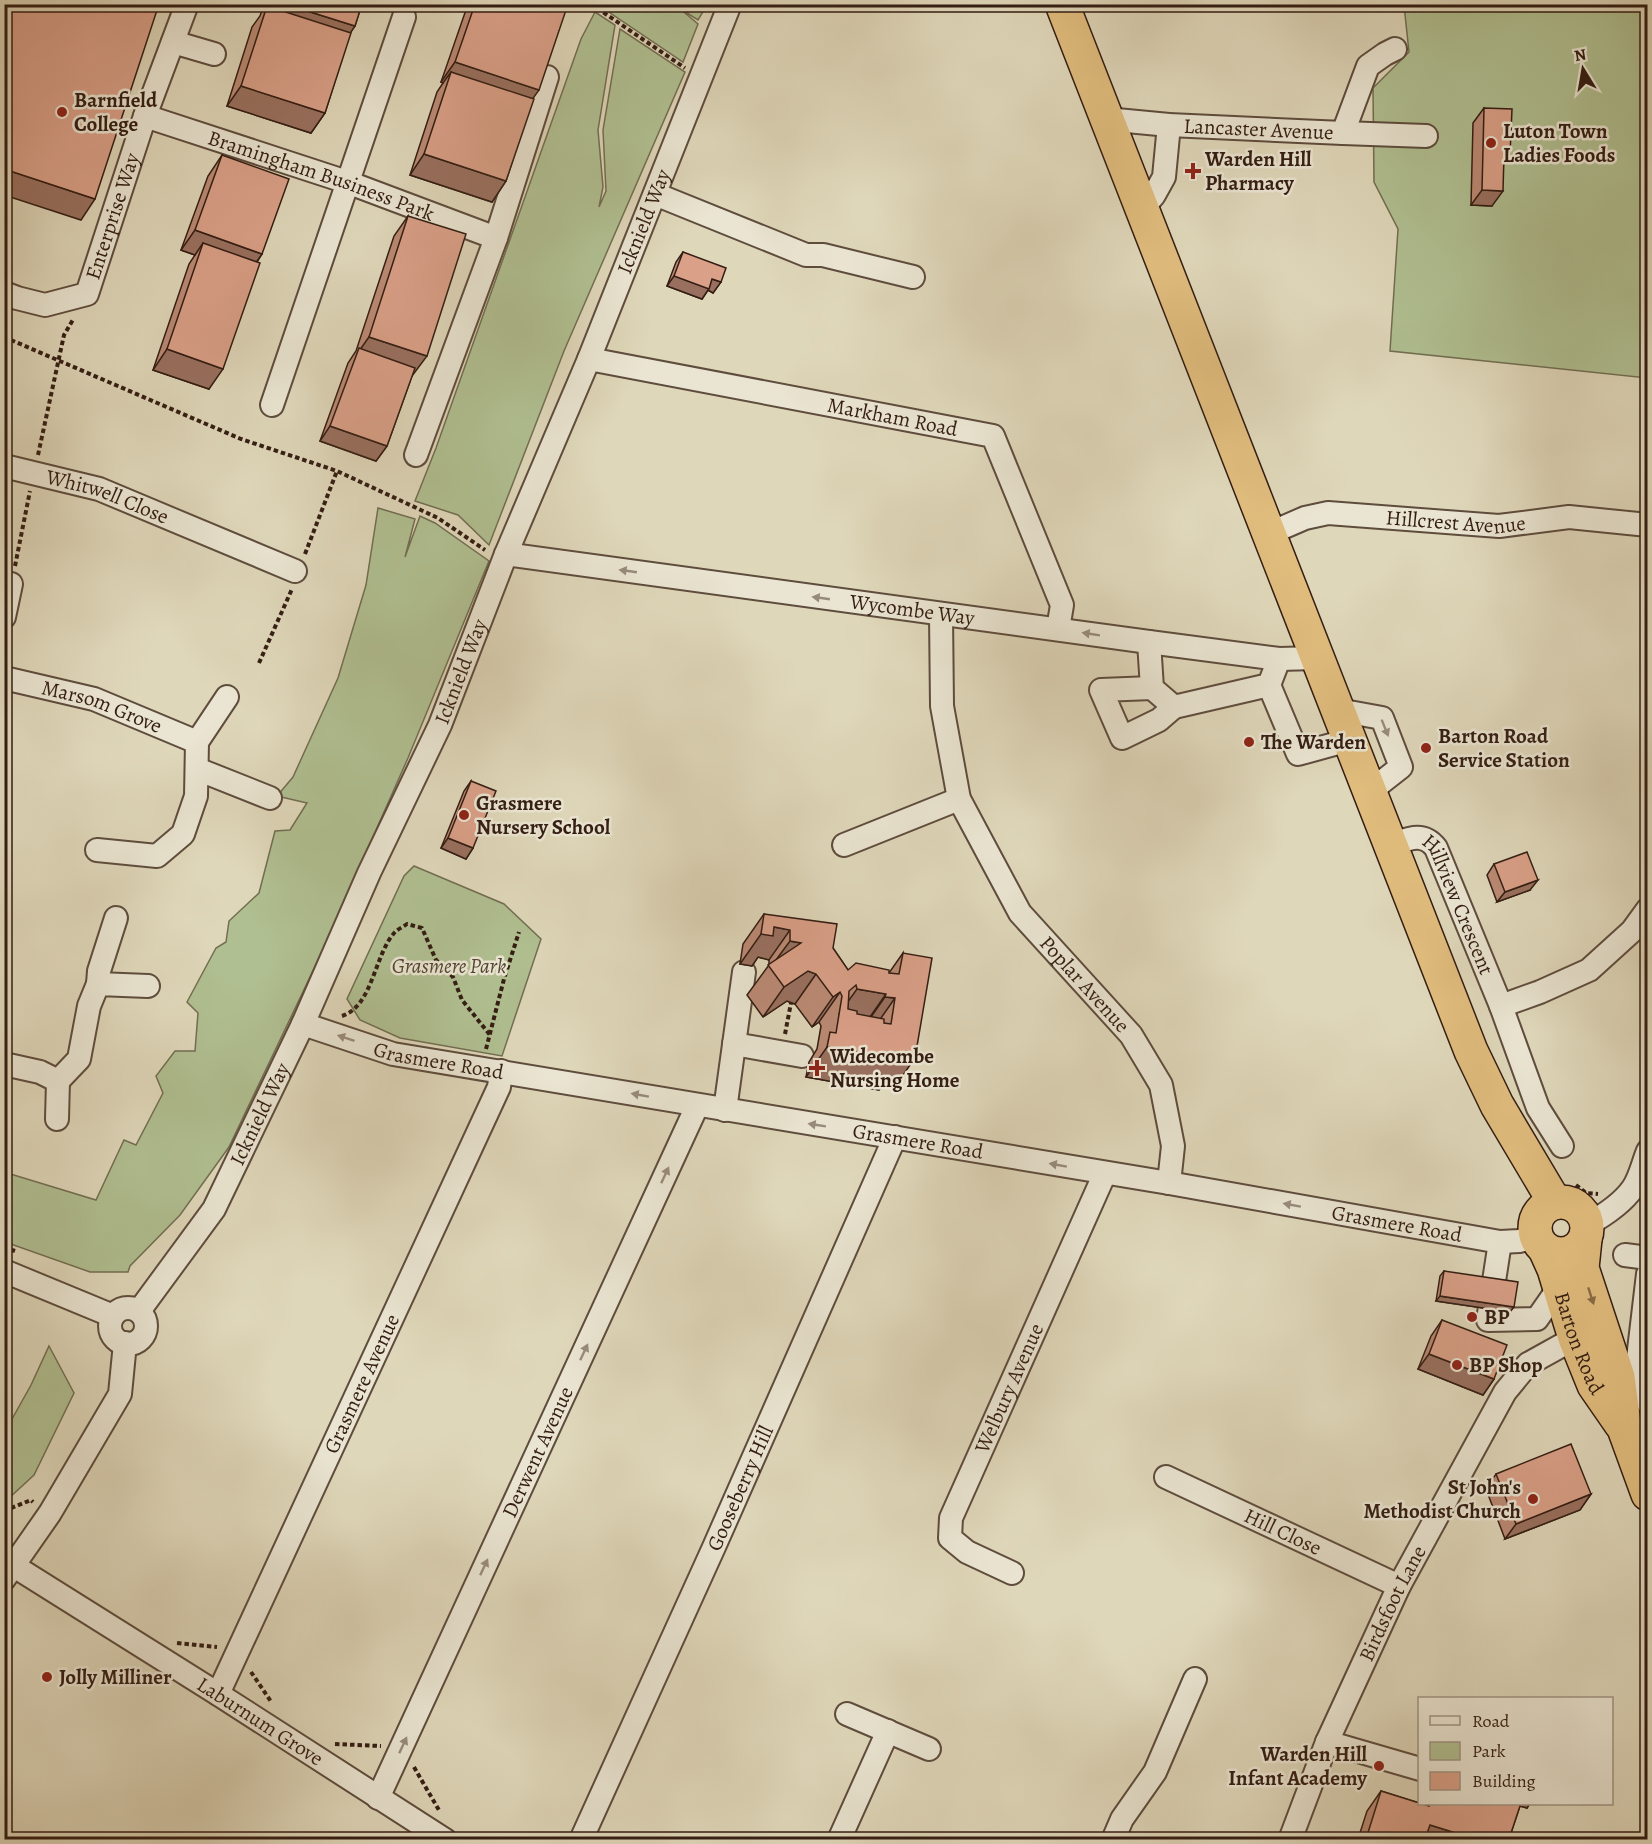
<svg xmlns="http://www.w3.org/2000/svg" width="1652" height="1844" viewBox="0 0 1652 1844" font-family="Alegreya,serif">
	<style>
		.green { fill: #b0bf91; stroke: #726e52; stroke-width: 1.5 }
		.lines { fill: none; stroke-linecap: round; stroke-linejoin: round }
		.minor-casing { stroke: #5e4c3d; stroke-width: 26 }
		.highway-casing { stroke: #331d13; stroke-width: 36 }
		.path { stroke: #331d13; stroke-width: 4; stroke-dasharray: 4.5 3; stroke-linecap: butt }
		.minor { stroke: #eae5d2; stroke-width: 22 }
		.highway { stroke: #e0bc7d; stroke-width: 33 }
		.wall { fill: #bb8a75; stroke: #331d13; stroke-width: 1.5 }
		.shaded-wall { fill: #99705f; stroke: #331d13; stroke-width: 1.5 }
		.building { fill: #daa088; stroke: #331d13; stroke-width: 1.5; fill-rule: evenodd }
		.oneway { fill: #988b7c }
		.oneway2 { fill: #8a6c48 }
		.poi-dot { fill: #8f2418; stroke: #eae5d2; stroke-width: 2 }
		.labels { text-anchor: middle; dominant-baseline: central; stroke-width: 5; stroke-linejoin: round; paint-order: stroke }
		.poi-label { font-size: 21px; font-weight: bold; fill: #331d13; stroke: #eae5d2; text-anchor: start }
		.street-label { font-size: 21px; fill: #331d13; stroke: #eae5d2 }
		.park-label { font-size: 21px; font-style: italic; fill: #524632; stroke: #eae5d2 }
	</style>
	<rect width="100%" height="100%" fill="#dfd7ba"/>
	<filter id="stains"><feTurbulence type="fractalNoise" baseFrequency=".00333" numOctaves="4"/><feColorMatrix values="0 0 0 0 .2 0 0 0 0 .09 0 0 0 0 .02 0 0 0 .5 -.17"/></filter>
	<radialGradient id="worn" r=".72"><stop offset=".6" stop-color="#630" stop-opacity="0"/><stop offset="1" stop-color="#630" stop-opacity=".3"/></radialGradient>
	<g class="green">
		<polygon points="597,4 707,5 698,20 679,8 698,24 683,62"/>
		<polygon points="1404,5 1647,5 1647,378 1390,351 1398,229 1374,182 1373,88 1409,52"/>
		<polygon points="595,12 615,25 598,130 603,187 599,207 606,191 603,130 620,29 685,72 564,351 489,545 458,515 415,501 436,448 581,39"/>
		<polygon points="378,508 415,519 405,557 420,516 435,523 489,561 408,758 321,954 229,1147 180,1215 130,1266 128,1272 90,1272 5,1242 4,1172 96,1200 124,1140 136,1145 163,1093 156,1076 175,1051 195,1051 198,1013 187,1002 216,948 226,942 229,921 259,893 275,831 290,830 307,803 277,796 293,777 338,678 366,585"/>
		<polygon points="414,866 504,904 541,939 502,1056 400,1038 360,1020 347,999 404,876"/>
		<polygon points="49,1346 74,1393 34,1475 8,1499 7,1520 5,1524 4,1438 7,1428 31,1385"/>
	</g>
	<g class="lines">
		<g class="minor-casing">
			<g id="minor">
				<polyline points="173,42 214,54"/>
				<path id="s1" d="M145,116L347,182L496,238"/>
				<path id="s2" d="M1106,119L1169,125L1343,133L1368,66L1385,54L1395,49"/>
				<polyline points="1343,133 1426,136"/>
				<polyline points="655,194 806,255 823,255 913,277"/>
				<polyline points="1142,209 1154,195 1164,177 1169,125"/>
				<path id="s3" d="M4,293L17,298L45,305L87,294L145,116L187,4"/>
				<path id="s4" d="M589,359L993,436L1062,605L1058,629"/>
				<polyline points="272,405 404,17"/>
				<polyline points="416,455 496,238 547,77"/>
				<path id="s5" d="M4,466L99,489L295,571"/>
				<path id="s6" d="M1268,534L1305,518L1328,513L1499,526L1569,517L1648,525"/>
				<path id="s7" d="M506,554L1149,642L1279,659L1317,658"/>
				<path id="s8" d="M941,615L942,706L959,799L1020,913L1131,1035L1161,1085L1173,1146L1169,1183"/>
				<polyline points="4,617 11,584"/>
				<polyline points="1149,642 1152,688 1174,707 1269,685 1279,659"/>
				<path id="s9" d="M4,678L94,699L197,742"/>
				<polyline points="1269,685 1298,754 1349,740"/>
				<polyline points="1152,688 1101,690 1122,738 1159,720 1174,707"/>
				<polyline points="1336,706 1349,712 1382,718 1401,767 1378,785 1370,794"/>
				<polyline points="197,769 270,798"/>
				<polyline points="844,845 959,799"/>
				<path id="s10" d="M1390,845C1408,839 1423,831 1436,848L1501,1006L1538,1108L1562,1146"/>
				<polyline points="97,850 157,856 183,834 196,796 197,742 227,697"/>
				<polyline points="98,984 99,971 116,918"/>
				<polyline points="1501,1006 1540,992 1589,970 1632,931 1648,909"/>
				<path id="s11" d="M303,1024L393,1054L1169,1183L1500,1242L1519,1241L1536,1237"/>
				<polyline points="734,1044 802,1056"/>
				<polyline points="4,1064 40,1072 58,1081 79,1059 89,1006 98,984 148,986"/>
				<polyline points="725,1110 744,972"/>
				<polyline points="57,1119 58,1081"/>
				<path d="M1587,1225C1603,1216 1622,1204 1633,1188C1640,1178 1643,1163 1648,1151"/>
				<polyline points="1500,1242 1488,1320 1537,1319 1560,1286"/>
				<polyline points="1625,1255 1648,1258"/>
				<polyline points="4,1271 113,1316"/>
				<polyline points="1648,1274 1637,1367 1648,1403"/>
				<circle cx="128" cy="1326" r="18"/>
				<path id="s12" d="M139,1311L214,1209L303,1024L369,873L440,725L506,554L589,359L730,4"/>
				<path id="s13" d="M1166,1477L1399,1586"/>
				<path id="s14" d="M14,1566L218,1694L445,1840"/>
				<path id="s15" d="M1012,1573L967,1552L950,1538L951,1518L1105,1173"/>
				<polyline points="4,1579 50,1513 120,1394 125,1343"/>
				<path id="s16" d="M218,1694L499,1087L501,1071"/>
				<polyline points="847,1714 929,1749"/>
				<polyline points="1327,1742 1420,1769"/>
				<path id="s17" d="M378,1798L697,1106"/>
				<path id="s18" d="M581,1840L714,1547L895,1137"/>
				<polyline points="839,1840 888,1731"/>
				<polyline points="1113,1840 1122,1819 1155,1772 1195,1679"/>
				<path id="s19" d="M1290,1840L1327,1742L1399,1586L1505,1392L1528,1364L1575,1338"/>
			</g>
		</g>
		<g class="highway-casing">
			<g id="highway">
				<polyline points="1062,4 1471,1051 1497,1105 1554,1201"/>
				<circle cx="1561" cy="1228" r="26"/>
				<polyline points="1585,1239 1582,1268 1618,1377 1625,1431 1648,1494"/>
				<path id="s20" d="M1545,1249L1554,1269L1575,1338L1594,1385L1621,1424"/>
			</g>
		</g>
		<g class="path">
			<polyline points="591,4 685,68"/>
			<polyline points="4,337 241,439 337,471 438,518 485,550"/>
			<polyline points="38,455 64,335 74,318"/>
			<polyline points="305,554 337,471"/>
			<polyline points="15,566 30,491"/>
			<polyline points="259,663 292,589"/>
			<path d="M342,1016C373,1006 374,955 395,932C398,929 403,927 407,924L422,928L436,960L453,977L462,1000L490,1035"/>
			<polyline points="785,1034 791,1003"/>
			<polyline points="486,1049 504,979 519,932"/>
			<polyline points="1576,1185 1586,1193 1598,1194"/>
			<polyline points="4,1247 15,1251"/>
			<polyline points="4,1511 31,1500 33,1502"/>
			<polyline points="177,1643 217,1647"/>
			<polyline points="251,1672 272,1703"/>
			<polyline points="335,1744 381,1746"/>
			<polyline points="414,1767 440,1812"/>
		</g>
		<use href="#minor" class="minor"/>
		<use href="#highway" class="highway"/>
	</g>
	<g class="wall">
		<polygon points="264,4 362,4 355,26 350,33 325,113 311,133 227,106 252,27 260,16"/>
		<polygon points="468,4 549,4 533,98 506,181 492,202 410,175 437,92 443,83 441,82"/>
		<polygon points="1484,108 1510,155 1504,163 1492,206 1471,205 1473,123"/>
		<polygon points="222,155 262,254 257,262 209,389 153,370 189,264 195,255 181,250 208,176"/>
		<polygon points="408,216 412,376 387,446 376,461 320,441 348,363 356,351 394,236"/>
		<polygon points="683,252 721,282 713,293 708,290 702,299 667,286 676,262"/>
		<polygon points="471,781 473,848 466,859 441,848 464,791"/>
		<polygon points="1494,864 1530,890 1497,902 1487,875"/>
		<polygon points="764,914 833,948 848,970 889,973 903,953 894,1088 882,1086 879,1090 806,1077 809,1062 817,1049 821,1026 819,1022 812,1027 795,1004 787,1001 763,1017 747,995 769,965 769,960 758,957 752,966 740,964 743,944"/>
		<polygon points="1444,1271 1510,1312 1436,1301 1440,1276"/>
		<polygon points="1442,1320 1494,1379 1483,1395 1418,1369 1431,1336"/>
		<polygon points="1496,1474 1591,1494 1580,1510 1505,1539 1486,1489"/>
		<polygon points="1381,1791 1419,1803 1530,1803 1527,1808 1520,1806 1509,1839 1358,1839 1367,1811"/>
	</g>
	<g class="shaded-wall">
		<polygon points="270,4 285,4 355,26 341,47 265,12"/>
		<polygon points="455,62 539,90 524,111 451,72 443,83 441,82"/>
		<polygon points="241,86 325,113 311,133 227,106"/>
		<polygon points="424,154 506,181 492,202 410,175"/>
		<polygon points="1504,155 1510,155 1499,170"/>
		<polygon points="4,169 95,199 81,220 4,195"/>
		<polygon points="1482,190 1503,191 1492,206 1471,205"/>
		<polygon points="195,230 262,254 248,274 203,243 195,255 181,250"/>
		<polygon points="674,276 712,279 721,282 713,293 708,290 702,299 667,286"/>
		<polygon points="369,337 427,356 412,376 357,354"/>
		<polygon points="167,349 223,369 209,389 153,370"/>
		<polygon points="330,426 387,446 376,461 320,441"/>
		<polygon points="448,838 473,848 466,859 441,848"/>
		<polygon points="1538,880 1530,890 1497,902 1505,892"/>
		<polygon points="774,927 790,930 769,960 758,957 752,966 740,964 761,934"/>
		<polygon points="790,941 801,943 770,968"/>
		<polygon points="808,971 816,974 795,1004 787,1001 763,1017 784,987"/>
		<polygon points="857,989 886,994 865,1024 839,1014"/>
		<polygon points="840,992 819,1022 812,1027 833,997"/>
		<polygon points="885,997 895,998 874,1028 864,1027"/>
		<polygon points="827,1047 901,1055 915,1058 894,1088 882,1086 879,1090 806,1077"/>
		<polygon points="1440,1296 1514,1307 1510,1312 1436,1301"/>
		<polygon points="1429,1354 1494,1379 1483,1395 1418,1369"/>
		<polygon points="1591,1494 1580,1510 1505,1539 1516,1524"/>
		<polygon points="1530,1803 1527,1808 1513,1804"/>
		<polygon points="1430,1825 1475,1839 1419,1839"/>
	</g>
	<g class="building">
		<polygon points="4,4 159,4 95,199 4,169"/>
		<polygon points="285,4 362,4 355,26"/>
		<polygon points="475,4 549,4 566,10 539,90 455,62"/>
		<polygon points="267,6 351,33 325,113 241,86"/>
		<polygon points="451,72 534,99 506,181 424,154"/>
		<polygon points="1484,108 1512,109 1510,155 1504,155 1503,191 1482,190"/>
		<polygon points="222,155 289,179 262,254 195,230"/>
		<polygon points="408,216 466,234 427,356 369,337"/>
		<polygon points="203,243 260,263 223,369 167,349"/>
		<polygon points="683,252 726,268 721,282 712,279 709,289 674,276"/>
		<polygon points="359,348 415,368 387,446 330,426"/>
		<polygon points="471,781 496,791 473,848 448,838"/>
		<polygon points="1527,852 1538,880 1505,892 1494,864"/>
		<path d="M764,914L837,924L833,948L848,970L856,963L889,970V973L899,974L903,953L932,958L915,1058L901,1055L900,1060L827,1047L830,1032L836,1033L842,996L840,992L833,997L816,974L808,971L784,987L768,965L801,943L790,941V930L774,927L773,936L761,934ZM856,985L857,989L886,994L885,997L895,998L891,1024L884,1023V1019L857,1014V1011L848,1009L849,991Z"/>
		<polygon points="1444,1271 1518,1282 1514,1307 1440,1296"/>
		<polygon points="1442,1320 1507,1345 1494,1379 1429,1354"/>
		<polygon points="1571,1444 1591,1494 1516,1524 1496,1474"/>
		<polygon points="1381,1791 1429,1806 1430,1803 1521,1803 1509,1839 1475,1839 1430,1825 1425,1839 1366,1839"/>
	</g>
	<defs><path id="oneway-solid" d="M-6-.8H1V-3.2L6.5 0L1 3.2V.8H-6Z" transform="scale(1.5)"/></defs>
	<g class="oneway">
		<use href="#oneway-solid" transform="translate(628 571) rotate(-172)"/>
		<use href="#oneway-solid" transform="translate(821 598) rotate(-172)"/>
		<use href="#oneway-solid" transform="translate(1091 634) rotate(-171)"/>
		<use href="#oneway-solid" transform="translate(1385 728) rotate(68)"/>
		<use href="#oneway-solid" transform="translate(346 1038) rotate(-162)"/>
		<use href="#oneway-solid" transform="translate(640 1095) rotate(-170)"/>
		<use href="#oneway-solid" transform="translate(817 1125) rotate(-171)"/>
		<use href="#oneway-solid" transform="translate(1058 1165) rotate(-170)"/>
		<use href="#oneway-solid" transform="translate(665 1175) rotate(-65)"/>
		<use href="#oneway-solid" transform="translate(1292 1205) rotate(-170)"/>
		<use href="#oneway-solid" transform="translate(584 1352) rotate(-65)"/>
		<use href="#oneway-solid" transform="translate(484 1567) rotate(-65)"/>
		<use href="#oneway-solid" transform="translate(403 1745) rotate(-65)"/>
	</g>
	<use class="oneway2" href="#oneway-solid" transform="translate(1591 1296) rotate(72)"/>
	<g class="poi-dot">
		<circle cx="62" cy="112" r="6"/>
		<circle cx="1491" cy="143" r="6"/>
		<path d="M1190 162h6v6h6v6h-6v6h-6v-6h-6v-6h6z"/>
		<circle cx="1249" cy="742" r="6"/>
		<circle cx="1426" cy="748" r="6"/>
		<circle cx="464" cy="815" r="6"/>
		<path d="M814 1059h6v6h6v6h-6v6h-6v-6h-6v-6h6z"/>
		<circle cx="1472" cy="1317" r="6"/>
		<circle cx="1457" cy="1365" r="6"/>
		<circle cx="1533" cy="1499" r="6"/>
		<circle cx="47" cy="1677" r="6"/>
		<circle cx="1379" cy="1766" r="6"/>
	</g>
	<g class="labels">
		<g class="poi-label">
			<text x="74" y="100">Barnfield<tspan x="74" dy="24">College</tspan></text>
			<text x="1503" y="131">Luton Town<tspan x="1503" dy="24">Ladies Foods</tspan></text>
			<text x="1205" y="159">Warden Hill<tspan x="1205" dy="24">Pharmacy</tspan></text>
			<text x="1438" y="736">Barton Road<tspan x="1438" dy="24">Service Station</tspan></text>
			<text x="1261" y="742">The Warden</text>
			<text x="476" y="803">Grasmere<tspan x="476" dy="24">Nursery School</tspan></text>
			<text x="830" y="1056">Widecombe<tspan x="830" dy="24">Nursing Home</tspan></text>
			<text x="1484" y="1317">BP</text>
			<text x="1469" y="1365">BP Shop</text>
			<text x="1521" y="1487" text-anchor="end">St John's<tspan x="1521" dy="24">Methodist Church</tspan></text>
			<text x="59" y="1677">Jolly Milliner</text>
			<text x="1367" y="1754" text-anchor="end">Warden Hill<tspan x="1367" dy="24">Infant Academy</tspan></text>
		</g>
		<g class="street-label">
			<text stroke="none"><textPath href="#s2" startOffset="153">Lancaster Avenue</textPath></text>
			<text stroke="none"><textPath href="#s1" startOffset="186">Bramingham Business Park</textPath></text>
			<text stroke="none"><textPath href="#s3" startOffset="168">Enterprise Way</textPath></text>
			<text stroke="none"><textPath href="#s12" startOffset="1204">Icknield Way</textPath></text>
			<text stroke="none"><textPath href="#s4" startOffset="309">Markham Road</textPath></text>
			<text stroke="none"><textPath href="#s5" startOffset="108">Whitwell Close</textPath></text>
			<text stroke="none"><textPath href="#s6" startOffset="192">Hillcrest Avenue</textPath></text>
			<text stroke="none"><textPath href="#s7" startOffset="410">Wycombe Way</textPath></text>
			<text stroke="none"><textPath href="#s12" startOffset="718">Icknield Way</textPath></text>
			<text stroke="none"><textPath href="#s9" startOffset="102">Marsom Grove</textPath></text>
			<text stroke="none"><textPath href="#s10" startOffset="111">Hillview Crescent</textPath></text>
			<text stroke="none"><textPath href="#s8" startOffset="411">Poplar Avenue</textPath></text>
			<text stroke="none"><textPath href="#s11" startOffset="141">Grasmere Road</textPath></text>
			<text stroke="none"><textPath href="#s12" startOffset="232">Icknield Way</textPath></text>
			<text stroke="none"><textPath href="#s11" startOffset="627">Grasmere Road</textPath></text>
			<text stroke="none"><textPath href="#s11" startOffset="1113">Grasmere Road</textPath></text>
			<text stroke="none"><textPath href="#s20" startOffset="100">Barton Road</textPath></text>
			<text stroke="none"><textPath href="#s16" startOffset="342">Grasmere Avenue</textPath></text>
			<text stroke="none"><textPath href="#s15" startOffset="234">Welbury Avenue</textPath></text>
			<text stroke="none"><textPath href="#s17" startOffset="381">Derwent Avenue</textPath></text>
			<text stroke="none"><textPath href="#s18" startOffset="386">Gooseberry Hill</textPath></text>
			<text stroke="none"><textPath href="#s13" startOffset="129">Hill Close</textPath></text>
			<text stroke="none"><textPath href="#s19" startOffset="258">Birdsfoot Lane</textPath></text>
			<text stroke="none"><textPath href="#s14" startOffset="291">Laburnum Grove</textPath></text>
		</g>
		<g class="park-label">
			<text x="449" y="966">Grasmere Park</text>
		</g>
	</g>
	<rect width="1652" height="1844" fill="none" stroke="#dfd7ba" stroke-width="24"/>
	<rect x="6" y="6" width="1640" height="1832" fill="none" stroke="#331d13" stroke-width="3"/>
	<rect x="12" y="12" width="1628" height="1820" fill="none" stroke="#331d13" stroke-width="1.5"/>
	<rect x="1418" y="1697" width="195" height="108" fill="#eae5d2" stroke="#a19586" stroke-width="1.5"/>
	<rect x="1430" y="1716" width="30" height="9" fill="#eae5d2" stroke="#a19586" stroke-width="1.5"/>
	<text x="1472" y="1727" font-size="18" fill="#331d13">Road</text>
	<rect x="1430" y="1742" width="30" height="18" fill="#b0bf91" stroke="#a19586" stroke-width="1.5"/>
	<text x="1472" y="1757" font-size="18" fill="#331d13">Park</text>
	<rect x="1430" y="1772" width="30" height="18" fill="#daa088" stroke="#a19586" stroke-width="1.5"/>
	<text x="1472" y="1787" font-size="18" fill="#331d13">Building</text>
	<g transform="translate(1583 69) rotate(349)" stroke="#eae5d2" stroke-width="4.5" paint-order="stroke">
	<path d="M0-4.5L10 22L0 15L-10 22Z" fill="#331d13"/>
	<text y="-9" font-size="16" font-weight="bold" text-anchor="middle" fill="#331d13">N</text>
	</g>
	<rect width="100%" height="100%" filter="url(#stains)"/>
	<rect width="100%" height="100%" fill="url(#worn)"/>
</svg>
